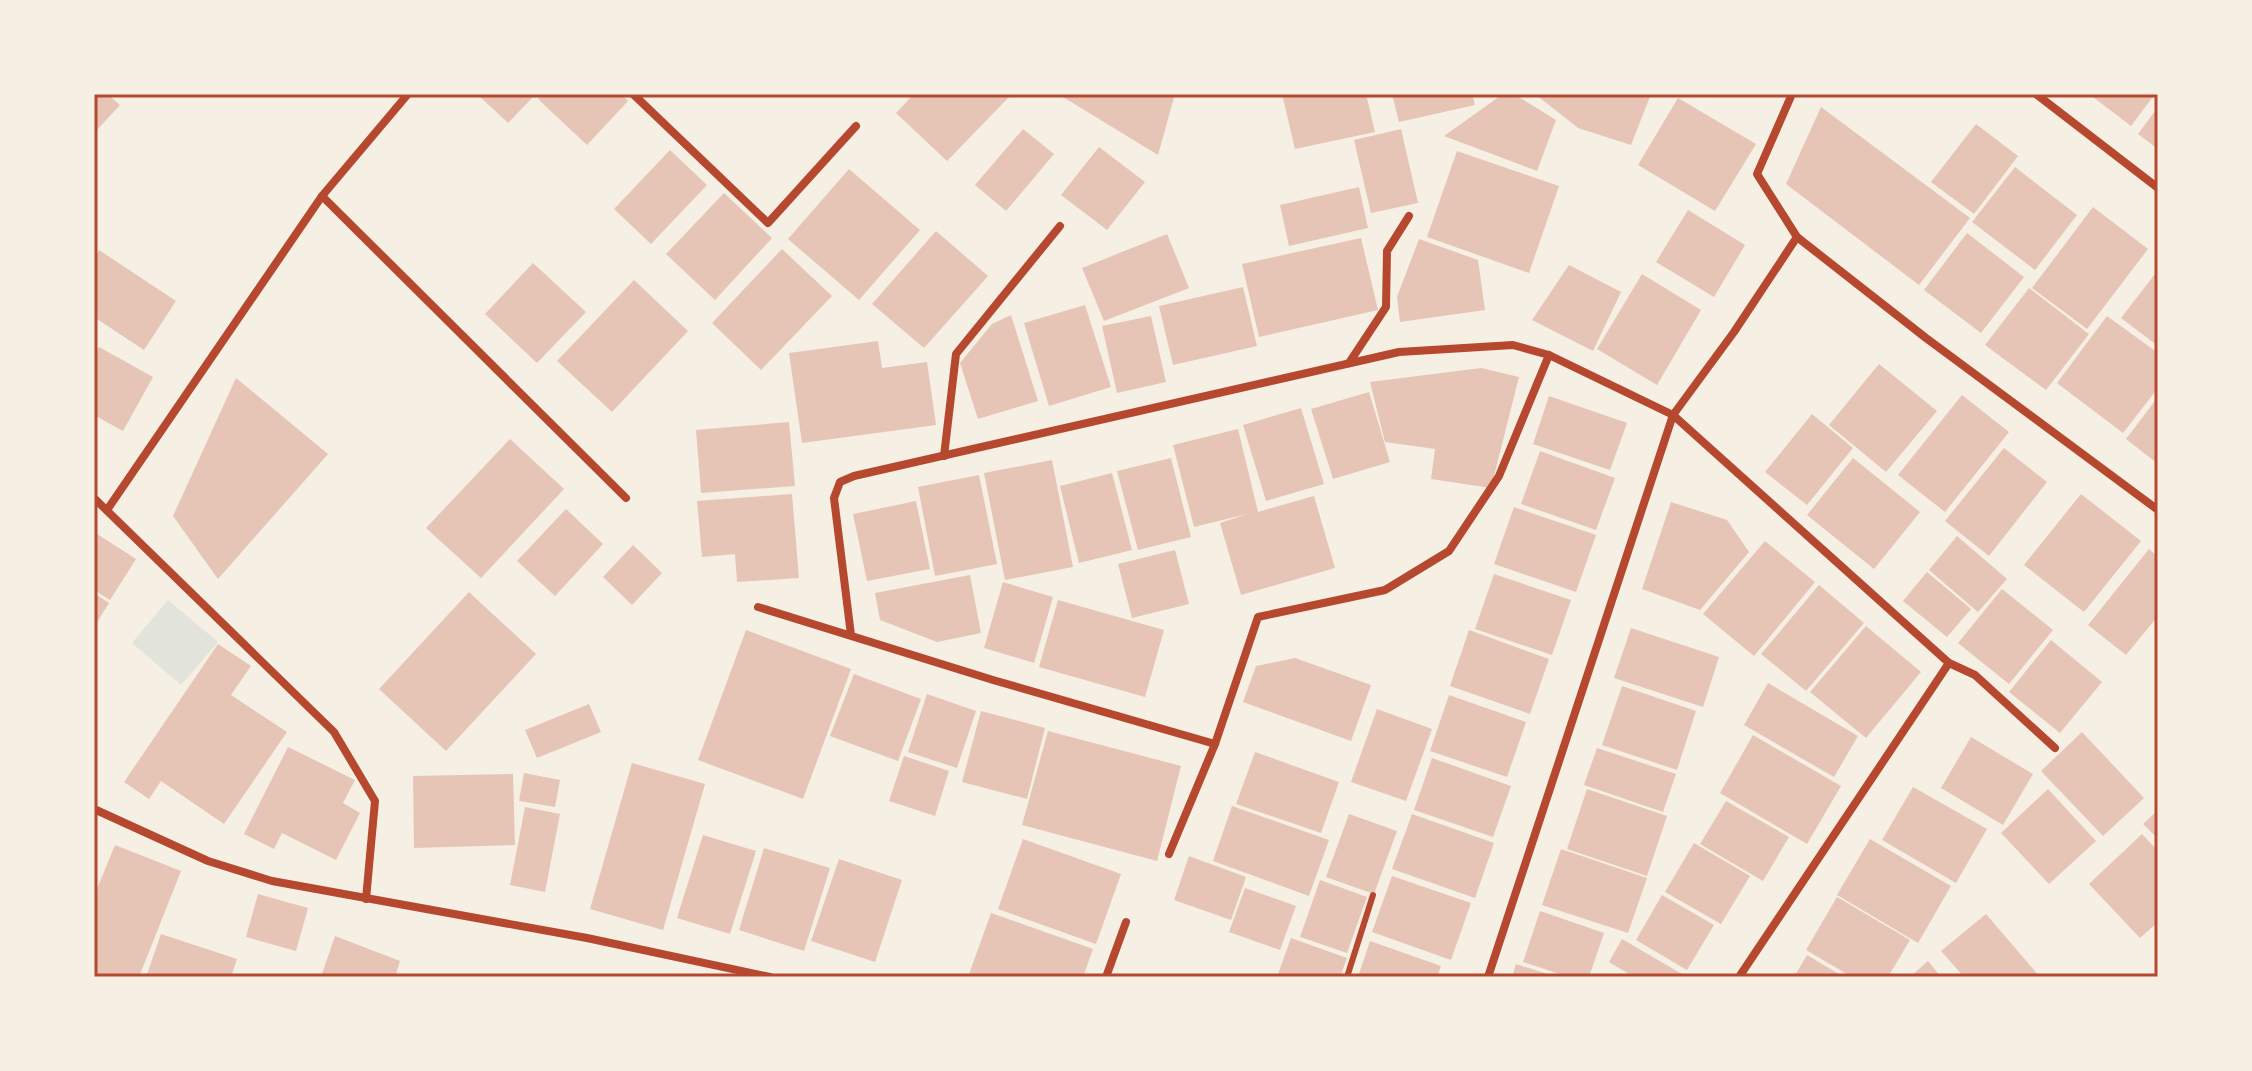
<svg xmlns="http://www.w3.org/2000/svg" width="2252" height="1071" viewBox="0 0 2252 1071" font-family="Rubik,sans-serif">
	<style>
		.green { fill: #e2e4dc }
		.building { fill: #e6c5b7 }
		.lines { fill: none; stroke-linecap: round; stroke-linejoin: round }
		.service { stroke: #b5482f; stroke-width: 6 }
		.minor { stroke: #b5482f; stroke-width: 8 }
		.neatline { fill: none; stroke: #b5482f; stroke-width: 3 }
	</style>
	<rect width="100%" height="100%" fill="#f6efe4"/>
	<polygon class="green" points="168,600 218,642 181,685 132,643"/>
	<g class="building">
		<polygon points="94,94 107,94 120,105 94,133"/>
		<polygon points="477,94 536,94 508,123"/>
		<polygon points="542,94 621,94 628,101 587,145 538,99"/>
		<polygon points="914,94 1005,94 1009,97 947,161 896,113"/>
		<polygon points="1058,94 1175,94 1158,155"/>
		<polygon points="1282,94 1366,94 1375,132 1295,149"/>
		<polygon points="1392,94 1472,94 1475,105 1399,122"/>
		<polygon points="1503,94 1514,94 1556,120 1537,171 1444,136"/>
		<polygon points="1535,94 1651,94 1631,145 1578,128"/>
		<polygon points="2089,94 2155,94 2131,126"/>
		<polygon points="1678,98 1756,144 1715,211 1638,165"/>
		<polygon points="1821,107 1970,218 1919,285 1786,184"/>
		<polygon points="2158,107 2158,149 2138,134"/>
		<polygon points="1976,124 2018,156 1974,214 1931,182"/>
		<polygon points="1023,129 1054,154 1006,211 975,185"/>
		<polygon points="1401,129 1418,203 1371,213 1354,140"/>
		<polygon points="1099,147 1145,182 1107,230 1061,195"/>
		<polygon points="670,150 707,185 651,244 614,209"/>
		<polygon points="1457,151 1559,186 1529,273 1427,237"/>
		<polygon points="2015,167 2077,215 2035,270 1972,222"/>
		<polygon points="849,169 920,230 859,300 788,239"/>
		<polygon points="1359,187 1368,228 1289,246 1280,205"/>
		<polygon points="724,193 772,238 715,300 666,254"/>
		<polygon points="2093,207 2148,249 2087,329 2032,288"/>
		<polygon points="1688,210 1745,245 1714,297 1656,262"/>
		<polygon points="936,231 988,276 924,348 872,304"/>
		<polygon points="1967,233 2024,277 1981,333 1924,290"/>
		<polygon points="1167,234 1189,288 1104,321 1082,268"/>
		<polygon points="1361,238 1378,310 1259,337 1242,264"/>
		<polygon points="1419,239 1478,260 1485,310 1400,322 1397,297"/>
		<polygon points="782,249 832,296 761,370 712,323"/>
		<polygon points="99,250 176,301 144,350 94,317 94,258"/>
		<polygon points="533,263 586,312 537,363 485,314"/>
		<polygon points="1569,265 1621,292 1593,351 1532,320"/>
		<polygon points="2158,270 2158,346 2121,318"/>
		<polygon points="1642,274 1701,310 1657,385 1597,349"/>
		<polygon points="634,280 688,331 612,412 557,361"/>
		<polygon points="1243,287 1257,346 1173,365 1159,306"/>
		<polygon points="2029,288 2089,334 2046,390 1985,345"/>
		<polygon points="1085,305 1111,387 1049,406 1024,323"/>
		<polygon points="1011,315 1038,401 978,419 960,363 992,324"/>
		<polygon points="1151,316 1166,382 1117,393 1102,326"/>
		<polygon points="2107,316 2158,353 2158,388 2123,433 2057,383"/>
		<polygon points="878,341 882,368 927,362 936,425 802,443 789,353"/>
		<polygon points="99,347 153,377 123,431 94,415 94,355"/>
		<polygon points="1879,364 1937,411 1886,472 1829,425"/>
		<polygon points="1481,368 1519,377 1491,488 1431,479 1435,449 1385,442 1370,382"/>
		<polygon points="236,378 328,454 218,579 173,516"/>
		<polygon points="1369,392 1390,462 1333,479 1311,409"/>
		<polygon points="1962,395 2009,432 1945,512 1898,475"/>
		<polygon points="1549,396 1627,423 1610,470 1533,444"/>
		<polygon points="2158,397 2158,464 2126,439"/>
		<polygon points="1301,408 1324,484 1266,501 1243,425"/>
		<polygon points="1812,414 1853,448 1807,505 1765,472"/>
		<polygon points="789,422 795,486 701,493 696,430"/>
		<polygon points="1238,429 1258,512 1314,496 1335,568 1241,595 1220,523 1247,514 1194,527 1173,445"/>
		<polygon points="510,439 564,489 481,578 426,528"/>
		<polygon points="2004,448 2047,482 1989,556 1945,521"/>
		<polygon points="1540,451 1615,478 1596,530 1521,504"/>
		<polygon points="1171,458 1191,537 1138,550 1117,471"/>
		<polygon points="1853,458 1920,512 1874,569 1807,515"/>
		<polygon points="1052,460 1073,567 1005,580 984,473"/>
		<polygon points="1112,473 1132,550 1079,563 1060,486"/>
		<polygon points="979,475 997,564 935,576 918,487"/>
		<polygon points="792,494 799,578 737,582 735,554 702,557 697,501"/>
		<polygon points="2081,494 2141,541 2084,612 2024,565"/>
		<polygon points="916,501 930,569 867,581 853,514"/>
		<polygon points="1671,502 1727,520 1749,552 1700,610 1642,589"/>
		<polygon points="1514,507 1596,535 1576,592 1494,564"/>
		<polygon points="566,509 603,544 555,596 517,561"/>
		<polygon points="94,532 136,559 110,600 94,590"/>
		<polygon points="1957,536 2007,579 1978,612 1929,570"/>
		<polygon points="1765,541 1815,582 1754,656 1703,614"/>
		<polygon points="633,545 662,573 632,605 603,577"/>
		<polygon points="2149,549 2158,557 2158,616 2126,655 2088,625"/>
		<polygon points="1175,550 1189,604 1132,618 1118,564"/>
		<polygon points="1927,572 1971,609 1947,637 1903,601"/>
		<polygon points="1494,574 1571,600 1552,655 1475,629"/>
		<polygon points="970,575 981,633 937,642 880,620 875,593"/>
		<polygon points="1003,582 1053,597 1034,663 984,648"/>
		<polygon points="1819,585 1864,623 1806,691 1761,654"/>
		<polygon points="2002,589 2053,630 2009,684 1958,643"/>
		<polygon points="469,592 536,654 446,751 379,689"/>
		<polygon points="94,593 109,603 94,627"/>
		<polygon points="1058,600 1164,630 1145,697 1039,667"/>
		<polygon points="1866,626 1921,672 1866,738 1810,692"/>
		<polygon points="1631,628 1719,657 1703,707 1614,678"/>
		<polygon points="746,630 851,669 803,799 698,760"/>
		<polygon points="1469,630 1549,659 1530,714 1450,686"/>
		<polygon points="2051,640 2102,682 2060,733 2009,692"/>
		<polygon points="218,644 251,666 231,695 287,732 224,824 161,781 149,799 124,782"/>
		<polygon points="1295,658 1371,685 1351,741 1243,702 1256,666"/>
		<polygon points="854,674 921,699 898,761 830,736"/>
		<polygon points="1768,683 1858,736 1834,777 1744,725"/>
		<polygon points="1622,686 1696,711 1677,770 1602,745"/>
		<polygon points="927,694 976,711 957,768 908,752"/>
		<polygon points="1449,695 1526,722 1507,777 1430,751"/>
		<polygon points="589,704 601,732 537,758 525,730"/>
		<polygon points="1377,709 1432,729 1406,801 1351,782"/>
		<polygon points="981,711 1045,728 1027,799 962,782"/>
		<polygon points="1048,731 1181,766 1157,861 1022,825"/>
		<polygon points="2082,732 2144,798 2103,836 2041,771"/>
		<polygon points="1753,735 1841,786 1807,844 1720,793"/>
		<polygon points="1971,737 2033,774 2003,825 1941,788"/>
		<polygon points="288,747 355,780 343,803 360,813 336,860 282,833 274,849 244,834"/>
		<polygon points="1597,748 1676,774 1663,812 1584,785"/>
		<polygon points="1255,752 1339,782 1321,833 1236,804"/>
		<polygon points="904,756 949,771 935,816 889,801"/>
		<polygon points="1432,758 1511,786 1493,837 1414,810"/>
		<polygon points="632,763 705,784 663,930 590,909"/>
		<polygon points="524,773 560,780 555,807 519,801"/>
		<polygon points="513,774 515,845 414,848 413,776"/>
		<polygon points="1913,787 1987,829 1956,883 1882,840"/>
		<polygon points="1587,789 1667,816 1647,876 1567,849"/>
		<polygon points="2048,789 2096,841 2049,884 2001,833"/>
		<polygon points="1726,801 1789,837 1763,881 1700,844"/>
		<polygon points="1232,806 1329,840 1309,896 1213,861"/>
		<polygon points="525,807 560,814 545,892 510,885"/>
		<polygon points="2158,810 2158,839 2143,824"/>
		<polygon points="1349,814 1397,831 1374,894 1326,877"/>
		<polygon points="1412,814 1494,843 1475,898 1392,869"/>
		<polygon points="2142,834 2158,851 2158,922 2140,938 2089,884"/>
		<polygon points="703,835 756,851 730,934 677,918"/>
		<polygon points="1023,839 1121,874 1096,944 998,909"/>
		<polygon points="1870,839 1951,886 1918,943 1837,895"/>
		<polygon points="1694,843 1750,876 1721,924 1665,892"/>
		<polygon points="115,845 181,871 139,977 94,975 94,896"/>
		<polygon points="764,848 830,868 804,951 739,930"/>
		<polygon points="1561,849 1647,878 1628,933 1542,905"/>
		<polygon points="1189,856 1246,877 1231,920 1174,900"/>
		<polygon points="839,859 902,880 875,962 811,941"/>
		<polygon points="1392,876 1471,903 1451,960 1372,932"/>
		<polygon points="1320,880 1367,897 1347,953 1300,937"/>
		<polygon points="1245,888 1296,906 1280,950 1229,932"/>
		<polygon points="258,894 308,908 296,951 246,937"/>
		<polygon points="1662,895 1714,925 1687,970 1636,940"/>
		<polygon points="1837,897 1910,940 1888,977 1852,977 1806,950"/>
		<polygon points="1540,911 1604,933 1589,977 1569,977 1523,962"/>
		<polygon points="991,913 1093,949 1083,977 968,977"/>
		<polygon points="1986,914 2040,977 1964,977 1941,951"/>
		<polygon points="161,934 237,959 231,977 146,977"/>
		<polygon points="335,936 400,961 395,977 321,977"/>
		<polygon points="1291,938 1347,958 1340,977 1277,977"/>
		<polygon points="1622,939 1687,977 1634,977 1609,962"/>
		<polygon points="1370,941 1441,966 1437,977 1358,977"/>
		<polygon points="1807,955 1844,977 1794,977"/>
		<polygon points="1928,961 1941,977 1910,977"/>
		<polygon points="1516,964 1554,976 1554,977 1512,977"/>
	</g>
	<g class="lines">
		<polyline class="service" points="1347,977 1373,895"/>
		<g class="minor">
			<polyline points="633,94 768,223 856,126"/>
			<polyline points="1792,94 1757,174 1797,237 1926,338 2158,510"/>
			<polyline points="2036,94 2158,188"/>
			<polyline points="322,196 626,498"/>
			<polyline points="1349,363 1386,307 1387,251 1409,216"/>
			<polyline points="944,456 956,354 1060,226"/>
			<polyline points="94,498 334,732 375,801 366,899"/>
			<polyline points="107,510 322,196 408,94"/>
			<polyline points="758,607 993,680 1215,744"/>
			<polyline points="851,635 834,498 840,482 854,476 1399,352 1513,345 1549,355 1673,415 1949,663 1975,675 2055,748"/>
			<polyline points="94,809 208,861 272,881 587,938 770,977"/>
			<polyline points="1169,854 1215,744 1258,617 1385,590 1449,551 1499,476 1549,355"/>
			<polyline points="1106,977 1126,922"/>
			<polyline points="1488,977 1673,415 1734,332 1797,237"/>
			<polyline points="1739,977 1949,663"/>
		</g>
	</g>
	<rect width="2252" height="1071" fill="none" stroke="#f6efe4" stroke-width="192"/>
	<rect x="96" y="96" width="2060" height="879" class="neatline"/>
</svg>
